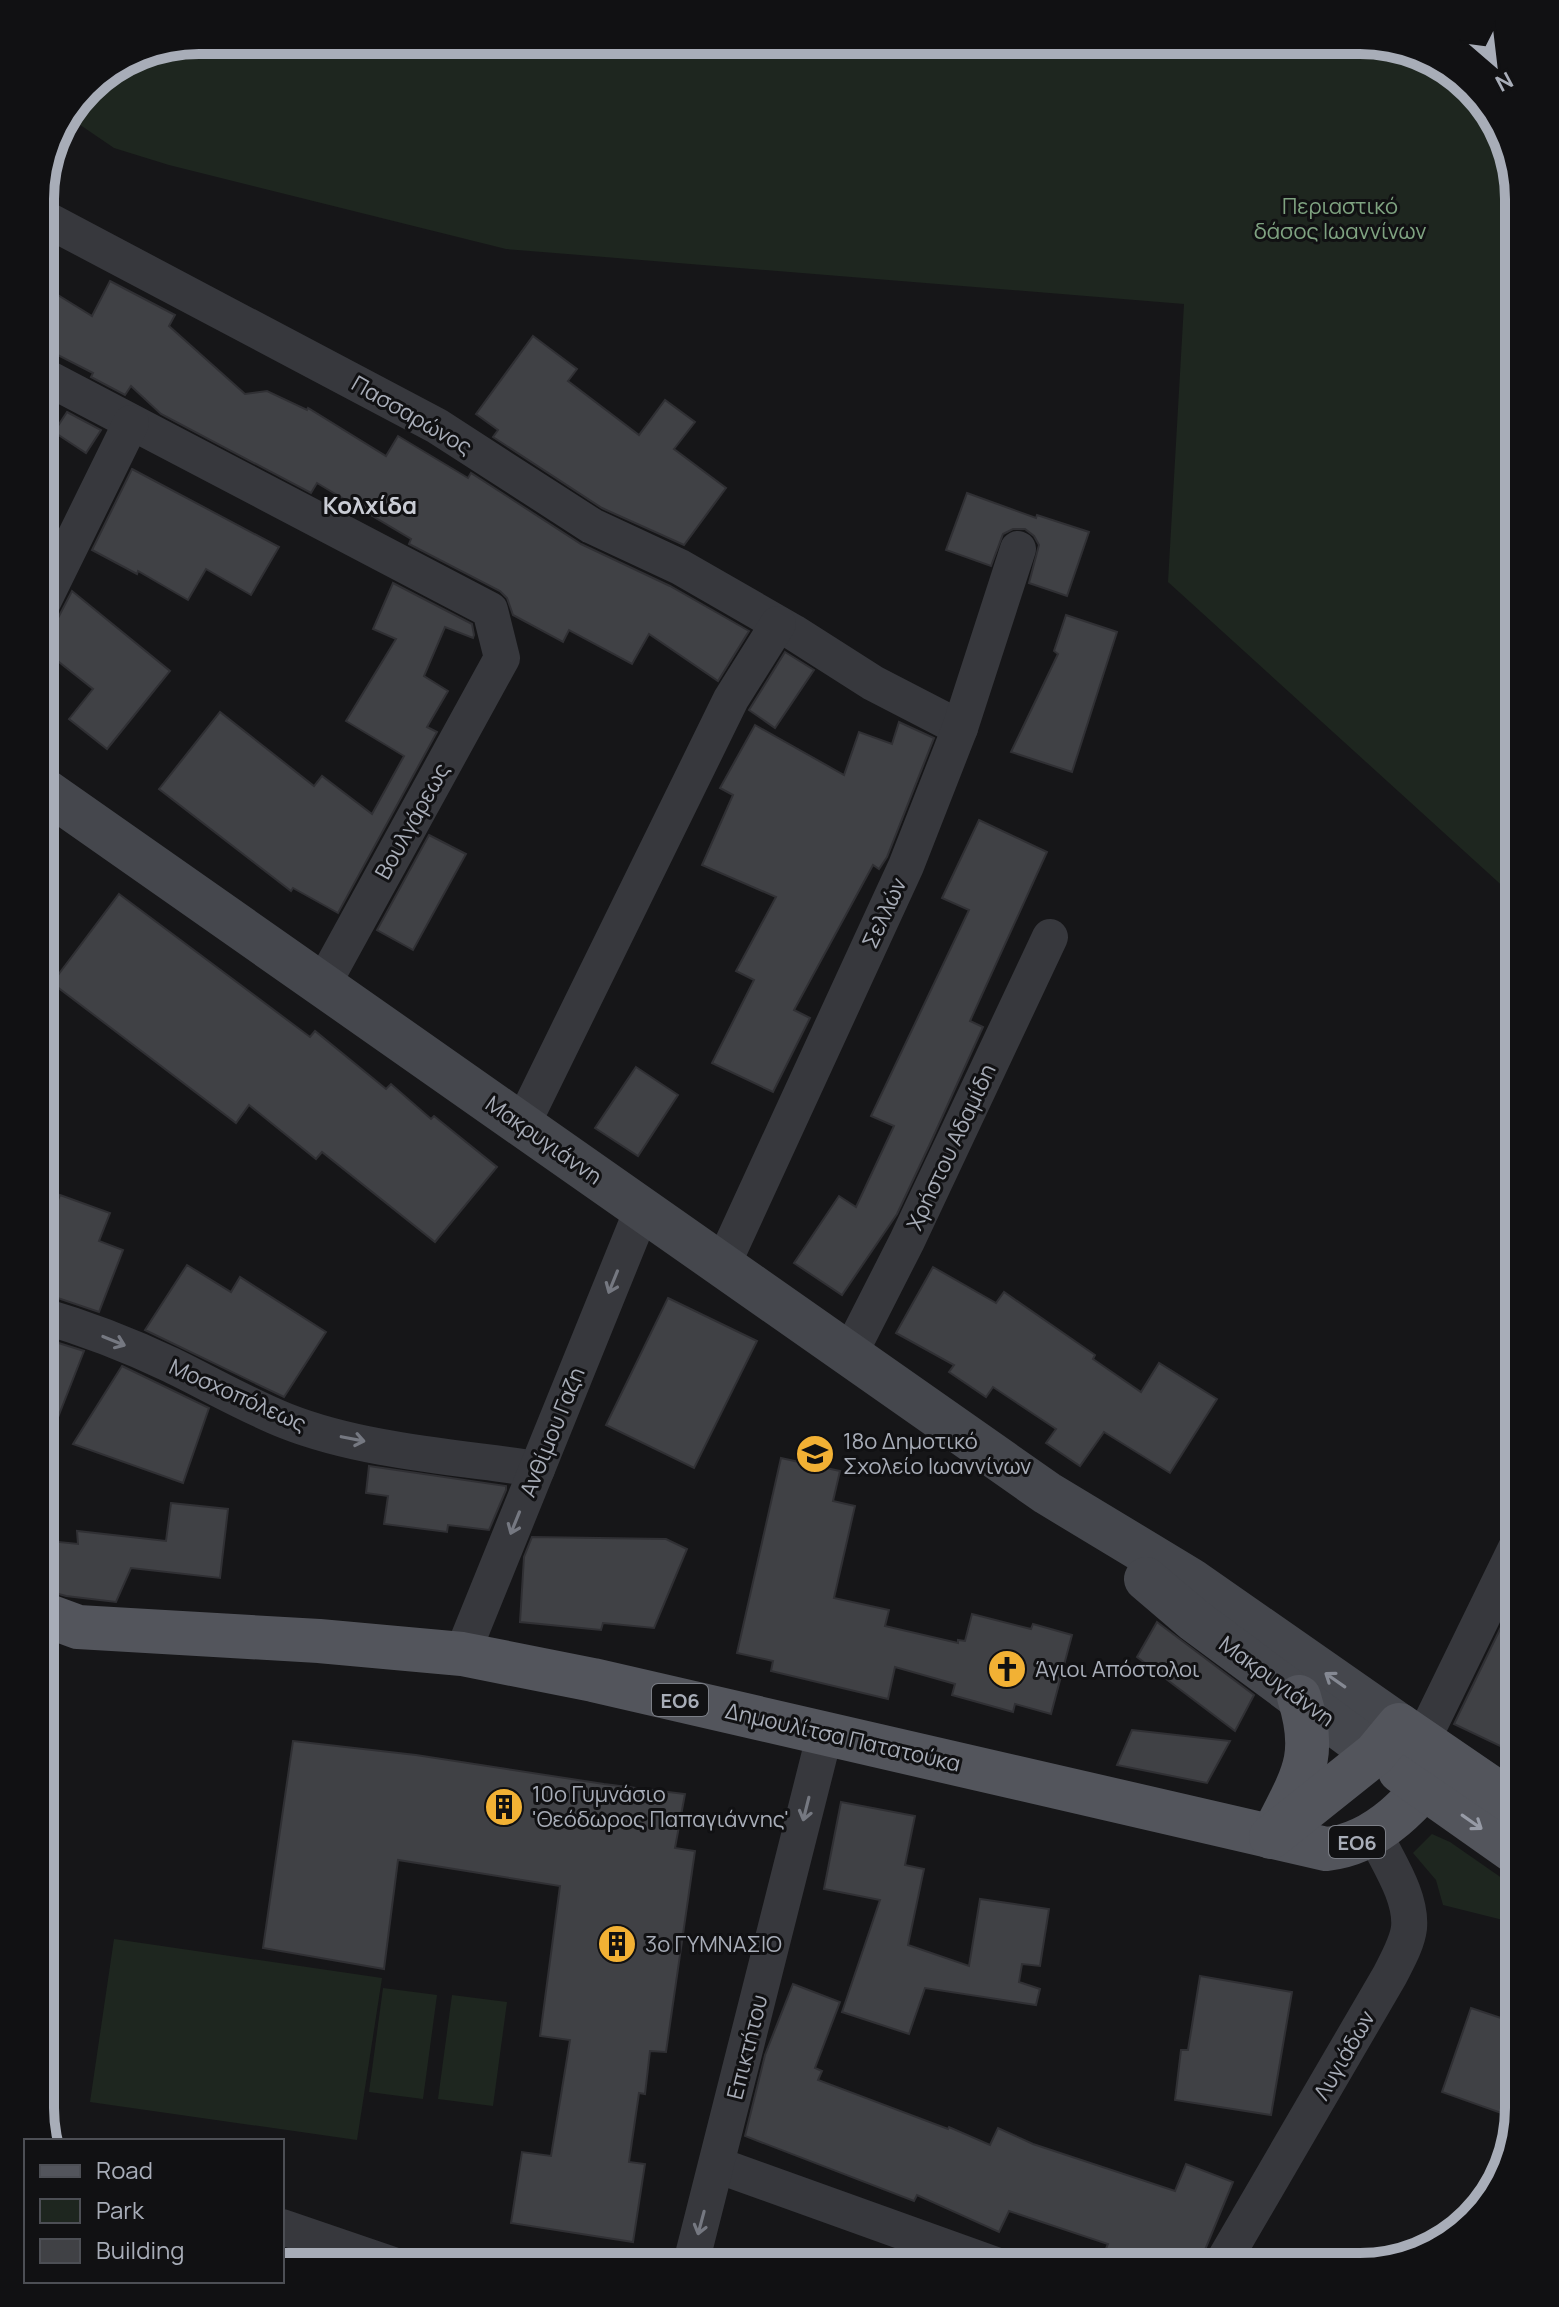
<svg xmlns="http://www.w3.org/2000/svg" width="1559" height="2307" viewBox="0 0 1559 2307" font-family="Manrope,sans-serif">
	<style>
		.green { fill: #1e261f }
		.building { fill: #404145; stroke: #303034; stroke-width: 2 }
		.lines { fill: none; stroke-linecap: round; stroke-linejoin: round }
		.minor { stroke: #37383d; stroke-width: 36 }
		.secondary { stroke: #45474d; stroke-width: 44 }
		.primary { stroke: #53555c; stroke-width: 44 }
		.oneway { stroke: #757881 }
		.oneway2 { stroke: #858993 }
		.oneway3 { stroke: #979ba6 }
		.labels { text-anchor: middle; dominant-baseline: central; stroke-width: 6; stroke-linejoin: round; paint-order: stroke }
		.shield { fill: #111113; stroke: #7b7e86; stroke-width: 2 }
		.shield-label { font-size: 20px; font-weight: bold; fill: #a8adb8 }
		.park-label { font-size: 22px; fill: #7fa381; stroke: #111113 }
		.street-label { font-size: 22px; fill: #a8adb8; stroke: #111113 }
		.poi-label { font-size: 22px; fill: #a8adb8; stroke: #111113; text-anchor: start }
		.neighbourhood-label { font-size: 24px; font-weight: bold; fill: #c9ccd4; stroke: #111113 }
		.rim { fill: none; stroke: #a8adb8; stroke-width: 10 }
	</style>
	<rect width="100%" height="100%" fill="#161618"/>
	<g class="green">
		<polygon points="199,40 1370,40 1448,67 1498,120 1519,199 1519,901 1168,582 1184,304 506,249 169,165 114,148 67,116 87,86 139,52"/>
		<polygon points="1432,1834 1450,1842 1519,1890 1519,1924 1443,1905 1436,1880 1413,1853"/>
		<polygon points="114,1939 382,1978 357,2140 90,2102"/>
		<polygon points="383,1988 437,1995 423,2099 369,2092"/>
		<polygon points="452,1995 507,2002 493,2106 438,2099"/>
	</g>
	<g class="building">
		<polygon points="110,281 175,315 169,326 245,394 267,391 307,410 308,408 386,456 398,436 468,478 471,473 581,544 670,586 749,631 718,681 649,634 632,664 569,630 563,642 513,615 507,598 500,591 409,544 411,539 317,483 311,493 161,414 131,386 125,395 91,377 93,373 40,346 40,284 92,316"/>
		<polygon points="533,336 577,369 568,381 639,435 665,400 695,422 674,449 726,488 684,545 602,508 493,437 498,430 476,414"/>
		<polygon points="67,412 101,430 86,453 54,432"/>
		<polygon points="132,469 279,547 251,595 206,569 188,600 138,571 137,574 92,550"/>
		<polygon points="967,493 1036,518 1037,515 1089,532 1067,596 1029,583 1039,545 1034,536 1025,529 1013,529 1003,534 991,566 946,550"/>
		<polygon points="393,583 472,624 474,635 473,638 445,627 424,676 448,691 427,727 437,732 338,913 293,888 291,891 159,789 220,712 314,786 322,776 372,814 404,756 346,721 396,639 373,629"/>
		<polygon points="72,591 170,671 107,749 69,719 93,689 40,647 40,629 51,626 58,618"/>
		<polygon points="1066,615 1117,632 1072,772 1011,752 1058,654 1054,651"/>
		<polygon points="785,652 814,670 775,728 749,710"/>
		<polygon points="899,722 934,738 887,857 879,869 873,865 794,1010 810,1018 773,1092 712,1063 754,980 736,971 776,897 702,865 733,795 720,788 755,725 844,775 859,732 892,744"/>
		<polygon points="979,820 1047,852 970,1021 983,1027 929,1146 897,1214 842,1295 794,1263 839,1196 856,1207 894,1126 871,1116 969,910 942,898"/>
		<polygon points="429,835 466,854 413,950 377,930"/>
		<polygon points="119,894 310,1037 315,1031 386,1089 391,1084 431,1119 434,1116 497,1167 435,1242 322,1152 316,1159 249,1105 236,1123 52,983"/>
		<polygon points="636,1067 678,1095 638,1156 595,1128"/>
		<polygon points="60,1195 110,1213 99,1241 123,1250 99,1312 40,1292 40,1246"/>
		<polygon points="187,1265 231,1292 240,1277 326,1332 284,1397 145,1330"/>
		<polygon points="933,1267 996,1303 1004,1292 1095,1355 1093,1359 1141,1392 1159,1363 1217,1399 1170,1473 1104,1432 1080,1466 1046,1443 1056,1429 993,1387 986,1397 949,1372 954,1365 896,1333"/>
		<polygon points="668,1298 757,1341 694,1468 606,1425"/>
		<polygon points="49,1340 84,1351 42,1458 40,1458 40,1363"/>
		<polygon points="122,1366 209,1408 183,1483 73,1444"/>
		<polygon points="781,1458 840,1471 833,1501 855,1506 834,1598 889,1610 885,1626 958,1643 958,1640 965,1641 972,1614 1031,1629 1033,1624 1072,1635 1051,1714 1015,1704 1013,1712 952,1695 955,1684 895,1667 888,1699 771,1671 773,1661 737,1653"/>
		<polygon points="369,1466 506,1486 506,1490 489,1530 448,1525 447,1532 384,1524 388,1496 366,1493"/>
		<polygon points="171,1503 228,1509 220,1578 131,1568 116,1602 66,1596 40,1589 40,1540 78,1544 77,1531 166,1541"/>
		<polygon points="532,1537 666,1539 687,1549 654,1628 603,1623 601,1630 520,1622 524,1557"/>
		<polygon points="1519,1590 1519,1755 1454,1724"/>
		<polygon points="1157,1622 1254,1695 1235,1731 1137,1657"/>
		<polygon points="1132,1730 1230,1741 1207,1783 1117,1765"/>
		<polygon points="293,1741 416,1755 604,1784 685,1794 675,1848 695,1851 666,2052 650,2051 645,2094 639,2093 629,2162 645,2164 633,2242 511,2223 522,2152 551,2156 570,2040 540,2036 560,1886 398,1860 384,1969 263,1948"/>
		<polygon points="841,1802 915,1816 905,1865 924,1869 908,1945 969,1966 980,1899 1049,1909 1040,1966 1022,1964 1019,1982 1040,1989 1036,2005 925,1988 909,2034 842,2012 880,1900 824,1889"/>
		<polygon points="1200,1976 1292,1992 1271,2115 1175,2100 1181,2050 1188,2050"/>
		<polygon points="793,1984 840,2002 815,2068 822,2071 818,2080 948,2129 949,2127 990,2145 998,2128 1033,2144 1175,2191 1186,2164 1233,2182 1198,2267 1098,2267 1108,2244 1009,2211 999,2232 917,2195 914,2201 745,2136 765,2055"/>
		<polygon points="1471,2008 1519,2024 1519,2069 1504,2114 1442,2092"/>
	</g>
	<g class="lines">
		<g class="minor">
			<polyline points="40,216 437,426 592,526 680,567 793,632 873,683 960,728"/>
			<polyline points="40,374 490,610 502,658 323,984"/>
			<polyline points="40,608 131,423"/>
			<polyline points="522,1125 731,699 778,624"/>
			<polyline points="722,1266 906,866 960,728 1018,549"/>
			<path d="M40,1315C85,1328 129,1345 171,1365C210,1384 246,1405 286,1421C362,1451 456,1457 537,1469"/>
			<polyline points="849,1355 907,1241 1050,937"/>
			<polyline points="462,1654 642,1210"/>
			<polyline points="1422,1741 1519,1542"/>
			<polyline points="717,2165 1001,2267"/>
			<polyline points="282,2227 399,2267"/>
			<polyline points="690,2267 825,1733"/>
			<path d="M1220,2267L1390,1975C1397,1961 1407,1944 1409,1928C1412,1896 1387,1861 1374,1833"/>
		</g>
		<g class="secondary">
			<polyline points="40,787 1047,1493 1191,1580 1399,1725"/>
			<polyline points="1146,1579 1194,1620 1375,1754"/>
		</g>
		<g class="primary">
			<path d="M40,1613L78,1627L319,1641L462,1654L593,1680L1326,1849C1379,1844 1416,1799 1448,1760"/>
			<polyline points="1400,1771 1519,1855"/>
			<path d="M1278,1825C1304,1774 1317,1754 1299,1697"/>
			<polyline points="1271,1837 1375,1754 1399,1725 1519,1807"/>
		</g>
	</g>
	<defs><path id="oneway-shaft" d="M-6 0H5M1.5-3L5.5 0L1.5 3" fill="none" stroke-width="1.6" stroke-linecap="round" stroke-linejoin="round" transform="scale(2)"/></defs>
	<g class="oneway">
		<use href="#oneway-shaft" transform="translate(613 1282) rotate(112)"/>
		<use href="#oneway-shaft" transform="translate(114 1341) rotate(22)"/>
		<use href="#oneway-shaft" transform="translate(353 1439) rotate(11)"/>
		<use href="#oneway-shaft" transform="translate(515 1523) rotate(112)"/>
		<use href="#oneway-shaft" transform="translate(806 1809) rotate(104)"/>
		<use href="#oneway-shaft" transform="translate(701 2223) rotate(105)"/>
	</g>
	<use class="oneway2" href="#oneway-shaft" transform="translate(1335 1680) rotate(-145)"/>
	<use class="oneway3" href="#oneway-shaft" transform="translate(1472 1822) rotate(35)"/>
	<defs>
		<g id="school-disc" transform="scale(2)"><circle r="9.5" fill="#f2b134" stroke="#111113"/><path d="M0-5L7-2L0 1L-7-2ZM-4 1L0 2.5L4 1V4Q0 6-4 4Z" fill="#111"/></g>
		<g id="church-disc" transform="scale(2)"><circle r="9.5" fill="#f2b134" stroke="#111113"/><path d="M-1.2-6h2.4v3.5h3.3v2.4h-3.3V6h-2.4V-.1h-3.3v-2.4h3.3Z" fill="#111"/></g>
		<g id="building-disc" transform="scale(2)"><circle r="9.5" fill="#f2b134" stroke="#111113"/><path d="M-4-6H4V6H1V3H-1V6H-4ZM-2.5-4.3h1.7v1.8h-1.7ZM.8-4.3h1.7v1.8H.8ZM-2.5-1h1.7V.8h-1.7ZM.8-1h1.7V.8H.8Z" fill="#111"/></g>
	</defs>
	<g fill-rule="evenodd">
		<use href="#school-disc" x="815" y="1454"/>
		<use href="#church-disc" x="1007" y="1669"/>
		<use href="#building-disc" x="504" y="1807"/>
		<use href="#building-disc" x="617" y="1944"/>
	</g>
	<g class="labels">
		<g class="shield">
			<rect x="652" y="1684" width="56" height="32" rx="6"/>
			<rect x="1329" y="1826" width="56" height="32" rx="6"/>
		</g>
		<g class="shield-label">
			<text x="680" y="1700">ΕΟ6</text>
			<text x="1357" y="1842">ΕΟ6</text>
		</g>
		<g class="park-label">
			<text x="1340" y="206">Περιαστικό<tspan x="1340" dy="25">δάσος Ιωαννίνων</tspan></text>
		</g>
		<g class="street-label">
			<text transform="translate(412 415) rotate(30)">Πασσαρώνος</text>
			<text transform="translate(412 821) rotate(-61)">Βουλγάρεως</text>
			<text transform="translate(884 913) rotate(-65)">Σελλών</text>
			<text transform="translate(544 1140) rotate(35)">Μακρυγιάννη</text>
			<text transform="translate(951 1147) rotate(-65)">Χρήστου Αδαμίδη</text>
			<text transform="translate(238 1395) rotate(24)">Μοσχοπόλεως</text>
			<text transform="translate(552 1432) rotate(-68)">Ανθίμου Γαζη</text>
			<text transform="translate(1277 1681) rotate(36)">Μακρυγιάννη</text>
			<text transform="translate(843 1737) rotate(13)">Δημουλίτσα Πατατούκα</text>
			<text transform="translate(747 2047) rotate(-76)">Επικτήτου</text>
			<text transform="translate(1344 2055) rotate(-60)">Λυγιάδων</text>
		</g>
		<g class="poi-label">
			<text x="843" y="1441">18ο Δημοτικό<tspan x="843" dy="25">Σχολείο Ιωαννίνων</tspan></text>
			<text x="1035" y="1669">Άγιοι Απόστολοι</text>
			<text x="532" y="1794">10ο Γυμνάσιο<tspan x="532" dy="25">'Θεόδωρος Παπαγιάννης'</tspan></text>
			<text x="645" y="1944">3ο ΓΥΜΝΑΣΙΟ</text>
		</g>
		<g class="neighbourhood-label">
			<text x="370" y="504">Κολχίδα</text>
		</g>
	</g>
	<path d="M0 0H1559V2307H0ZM199 54H1360A145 145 0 0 1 1505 199V2108A145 145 0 0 1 1360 2253H199A145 145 0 0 1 54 2108V199A145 145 0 0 1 199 54Z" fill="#111113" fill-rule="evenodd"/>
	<path class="rim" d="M199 54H1360A145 145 0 0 1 1505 199V2108A145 145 0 0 1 1360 2253H199A145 145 0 0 1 54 2108V199A145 145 0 0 1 199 54Z"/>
	<rect x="24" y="2139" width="260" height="144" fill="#111113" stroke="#4d4f55" stroke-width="2"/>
	<rect x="40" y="2165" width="40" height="12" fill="#53555c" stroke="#4d4f55" stroke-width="2"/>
	<text x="96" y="2179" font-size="24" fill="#a8adb8">Road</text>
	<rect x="40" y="2199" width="40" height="24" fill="#1e261f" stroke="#4d4f55" stroke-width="2"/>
	<text x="96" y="2219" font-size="24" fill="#a8adb8">Park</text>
	<rect x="40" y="2239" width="40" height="24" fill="#404145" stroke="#4d4f55" stroke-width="2"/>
	<text x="96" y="2259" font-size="24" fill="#a8adb8">Building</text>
	<g transform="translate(1495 64) rotate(152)" stroke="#111113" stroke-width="6" paint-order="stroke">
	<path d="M0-6L14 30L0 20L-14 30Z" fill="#a8adb8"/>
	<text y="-12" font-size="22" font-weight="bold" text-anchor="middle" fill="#a8adb8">N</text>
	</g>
</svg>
